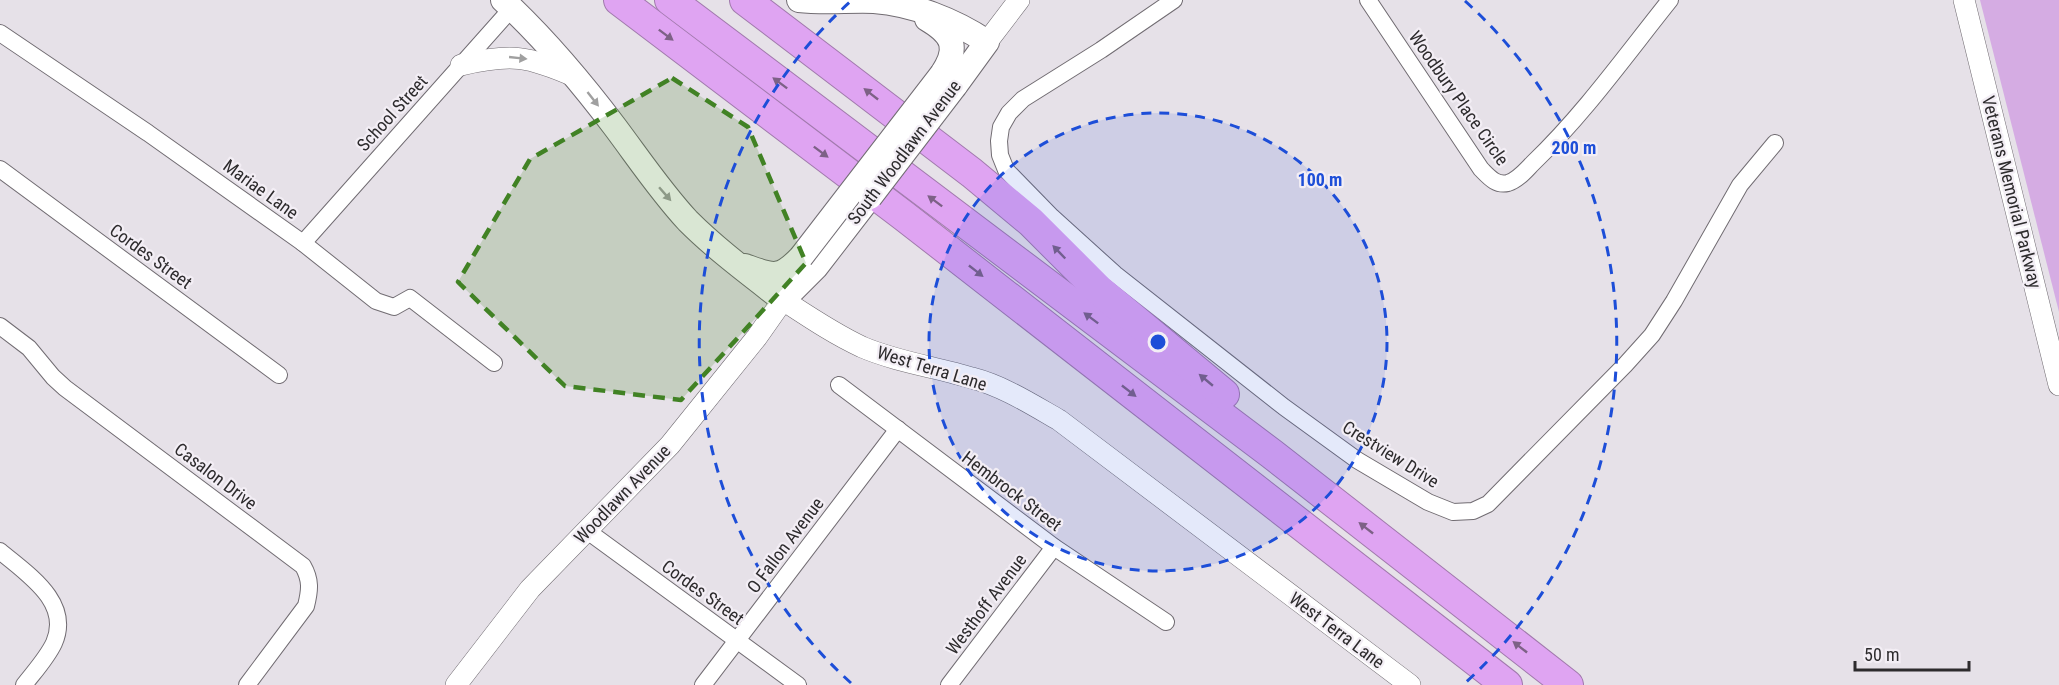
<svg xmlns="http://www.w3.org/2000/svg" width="2059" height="685" viewBox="0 0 2059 685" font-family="'Roboto Condensed',sans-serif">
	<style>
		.green { fill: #d5ace3 }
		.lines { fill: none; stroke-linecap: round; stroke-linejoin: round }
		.minor-casing { stroke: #716c72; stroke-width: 18 }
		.tertiary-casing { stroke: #716c72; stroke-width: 22 }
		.secondary-casing { stroke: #716c72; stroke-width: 26 }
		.motorway-casing { stroke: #a17aad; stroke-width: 32 }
		.minor { stroke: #fff; stroke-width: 16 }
		.tertiary { stroke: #fff; stroke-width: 21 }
		.secondary { stroke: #fff; stroke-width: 24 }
		.motorway { stroke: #dfa4f2; stroke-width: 30 }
		.secondary-bridge-casing { stroke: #716c72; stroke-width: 26; stroke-linecap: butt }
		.secondary-bridge { stroke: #fff; stroke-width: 24 }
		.oneway { fill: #7d6186 }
		.oneway2 { fill: #a0a0a0 }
		.marked { fill: #418224; fill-opacity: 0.2; stroke: #418224; stroke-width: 4.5; stroke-dasharray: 12 8; stroke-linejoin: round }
		.ring { fill: none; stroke: #1d4ed8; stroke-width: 3; stroke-dasharray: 10 8 }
		.labels { text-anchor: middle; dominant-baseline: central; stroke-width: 4.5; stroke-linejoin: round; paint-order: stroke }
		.street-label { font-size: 18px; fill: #2d2b2d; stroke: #f3eef5 }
		.centre { fill: #1d4ed8; stroke: #f3eef5; stroke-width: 3 }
		.ring-label { font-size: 18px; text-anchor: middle; font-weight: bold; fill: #1d4ed8; stroke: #f3eef5; stroke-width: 4.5; stroke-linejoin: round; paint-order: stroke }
	</style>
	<rect width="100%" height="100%" fill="#e6e1e8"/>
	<polygon class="green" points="1980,0 2059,0 2059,312"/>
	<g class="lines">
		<g class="minor-casing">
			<g id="minor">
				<polyline points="1174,0 1101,50 1023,99 1009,113 1001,127 999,141 1000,155 1006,170 1052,217 1115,274 1284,407 1357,460 1428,502 1453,512 1473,511 1488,504 1625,365 1652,335 1674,301 1740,185 1775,143"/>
				<path d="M1368,0L1481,169C1489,177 1496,186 1508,183C1518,180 1526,170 1533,163C1584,114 1626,55 1670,0"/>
				<polyline points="0,33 148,133 303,243 376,301 394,307 410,298 494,363"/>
				<polyline points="0,169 279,375"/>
				<polyline points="303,243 512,8"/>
				<path d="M0,326L29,348L53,377L65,388L303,566C311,580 310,590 306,606L247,685"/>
				<polyline points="839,385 1054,547 1166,622"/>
				<polyline points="586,530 798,685"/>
				<path d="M0,551C27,574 72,602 54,643C47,658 34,672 24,685"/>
				<polyline points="703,685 898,429"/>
				<polyline points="949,685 1054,547"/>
			</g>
		</g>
		<g class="tertiary-casing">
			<g id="tertiary">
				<polyline points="1964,0 2059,385"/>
				<polyline points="987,42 1019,0"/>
				<path d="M461,65C512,53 528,56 576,77"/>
				<path d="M456,685L530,589L670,445L757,337L783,300C809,317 834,334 862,347C897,362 936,367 972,378C1003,386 1031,404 1059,420L1410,685"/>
			</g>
		</g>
		<g class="secondary-casing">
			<g id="secondary">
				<path d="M503,0C545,39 581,82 615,127C639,159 661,192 688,221C717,250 751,275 783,300L816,267L870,197"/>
				<path d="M799,0C824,3 849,0 874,1C913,4 954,20 987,42L955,86"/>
				<path d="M927,19C954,35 959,48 942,74"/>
				<path d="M745,266C773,276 779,280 801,257"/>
			</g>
		</g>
		<g class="motorway-casing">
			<g id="motorway">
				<polyline points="619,0 904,216 1507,685"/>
				<polyline points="670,0 1272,454 1568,685"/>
				<polyline points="745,0 972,173 1031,222 1099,290 1224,394"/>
			</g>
		</g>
		<use href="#minor" class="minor"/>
		<use href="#tertiary" class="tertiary"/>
		<use href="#secondary" class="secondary"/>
		<use href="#motorway" class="motorway"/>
		<g class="secondary-bridge-casing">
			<g id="secondary-bridge">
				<polyline points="870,197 955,86"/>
				<polyline points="801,257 942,74"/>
			</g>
		</g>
		<use href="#secondary-bridge" class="secondary-bridge"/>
	</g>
	<defs><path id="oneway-solid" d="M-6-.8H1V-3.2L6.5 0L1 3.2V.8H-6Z" transform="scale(1.5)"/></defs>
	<g class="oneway">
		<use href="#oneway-solid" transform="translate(666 35) rotate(37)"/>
		<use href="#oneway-solid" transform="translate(780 83) rotate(-143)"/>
		<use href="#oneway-solid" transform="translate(871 94) rotate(-142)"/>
		<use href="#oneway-solid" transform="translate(821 152) rotate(37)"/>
		<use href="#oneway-solid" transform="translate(935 201) rotate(-143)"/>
		<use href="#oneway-solid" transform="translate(1059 252) rotate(-134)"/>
		<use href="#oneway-solid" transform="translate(976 271) rotate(38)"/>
		<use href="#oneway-solid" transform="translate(1091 318) rotate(-143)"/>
		<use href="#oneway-solid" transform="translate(1206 380) rotate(-140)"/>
		<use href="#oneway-solid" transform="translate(1129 391) rotate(38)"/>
		<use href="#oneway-solid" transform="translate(1366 528) rotate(-142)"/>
		<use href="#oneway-solid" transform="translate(1520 647) rotate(-142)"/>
	</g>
	<g class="oneway2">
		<use href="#oneway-solid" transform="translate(518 58) rotate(6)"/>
		<use href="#oneway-solid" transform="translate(593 99) rotate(52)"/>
		<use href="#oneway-solid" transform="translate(665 194) rotate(49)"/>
	</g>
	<path class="marked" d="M672,78L748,127L806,263L681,400L565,386L458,282L530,159Z"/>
	<circle cx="1158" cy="342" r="229" fill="#1d4ed8" fill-opacity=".12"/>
	<g class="ring">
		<circle cx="1158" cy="342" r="229"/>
		<path d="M851 683A459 459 0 0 1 851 1M1465 1A459 459 0 0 1 1465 683"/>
	</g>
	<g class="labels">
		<g class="street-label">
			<text transform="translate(1459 98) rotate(55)">Woodbury Place Circle</text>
			<text transform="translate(392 113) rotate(-48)">School Street</text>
			<text transform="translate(904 152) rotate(-53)">South Woodlawn Avenue</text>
			<text transform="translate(261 189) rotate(36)">Mariae Lane</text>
			<text transform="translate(2012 192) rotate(76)">Veterans Memorial Parkway</text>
			<text transform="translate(151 256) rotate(36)">Cordes Street</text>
			<text transform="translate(932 368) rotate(17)">West Terra Lane</text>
			<text transform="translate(1391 454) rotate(32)">Crestview Drive</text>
			<text transform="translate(216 476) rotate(37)">Casalon Drive</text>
			<text transform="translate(1012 491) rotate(37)">Hembrock Street</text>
			<text transform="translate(622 494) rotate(-46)">Woodlawn Avenue</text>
			<text transform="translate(785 545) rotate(-53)">O Fallon Avenue</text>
			<text transform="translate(703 592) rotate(36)">Cordes Street</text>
			<text transform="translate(986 604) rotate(-53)">Westhoff Avenue</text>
			<text transform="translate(1337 630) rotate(37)">West Terra Lane</text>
		</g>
	</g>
	<circle cx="1158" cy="342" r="9" class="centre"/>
	<g class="ring-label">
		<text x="1574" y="154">200 m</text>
		<text x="1320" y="186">100 m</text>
	</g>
	<path d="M1855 661v9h114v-9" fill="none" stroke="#2d2b2d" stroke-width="3"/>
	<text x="1864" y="661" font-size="18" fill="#2d2b2d" stroke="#f3eef5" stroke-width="4.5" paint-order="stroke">50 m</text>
</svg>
